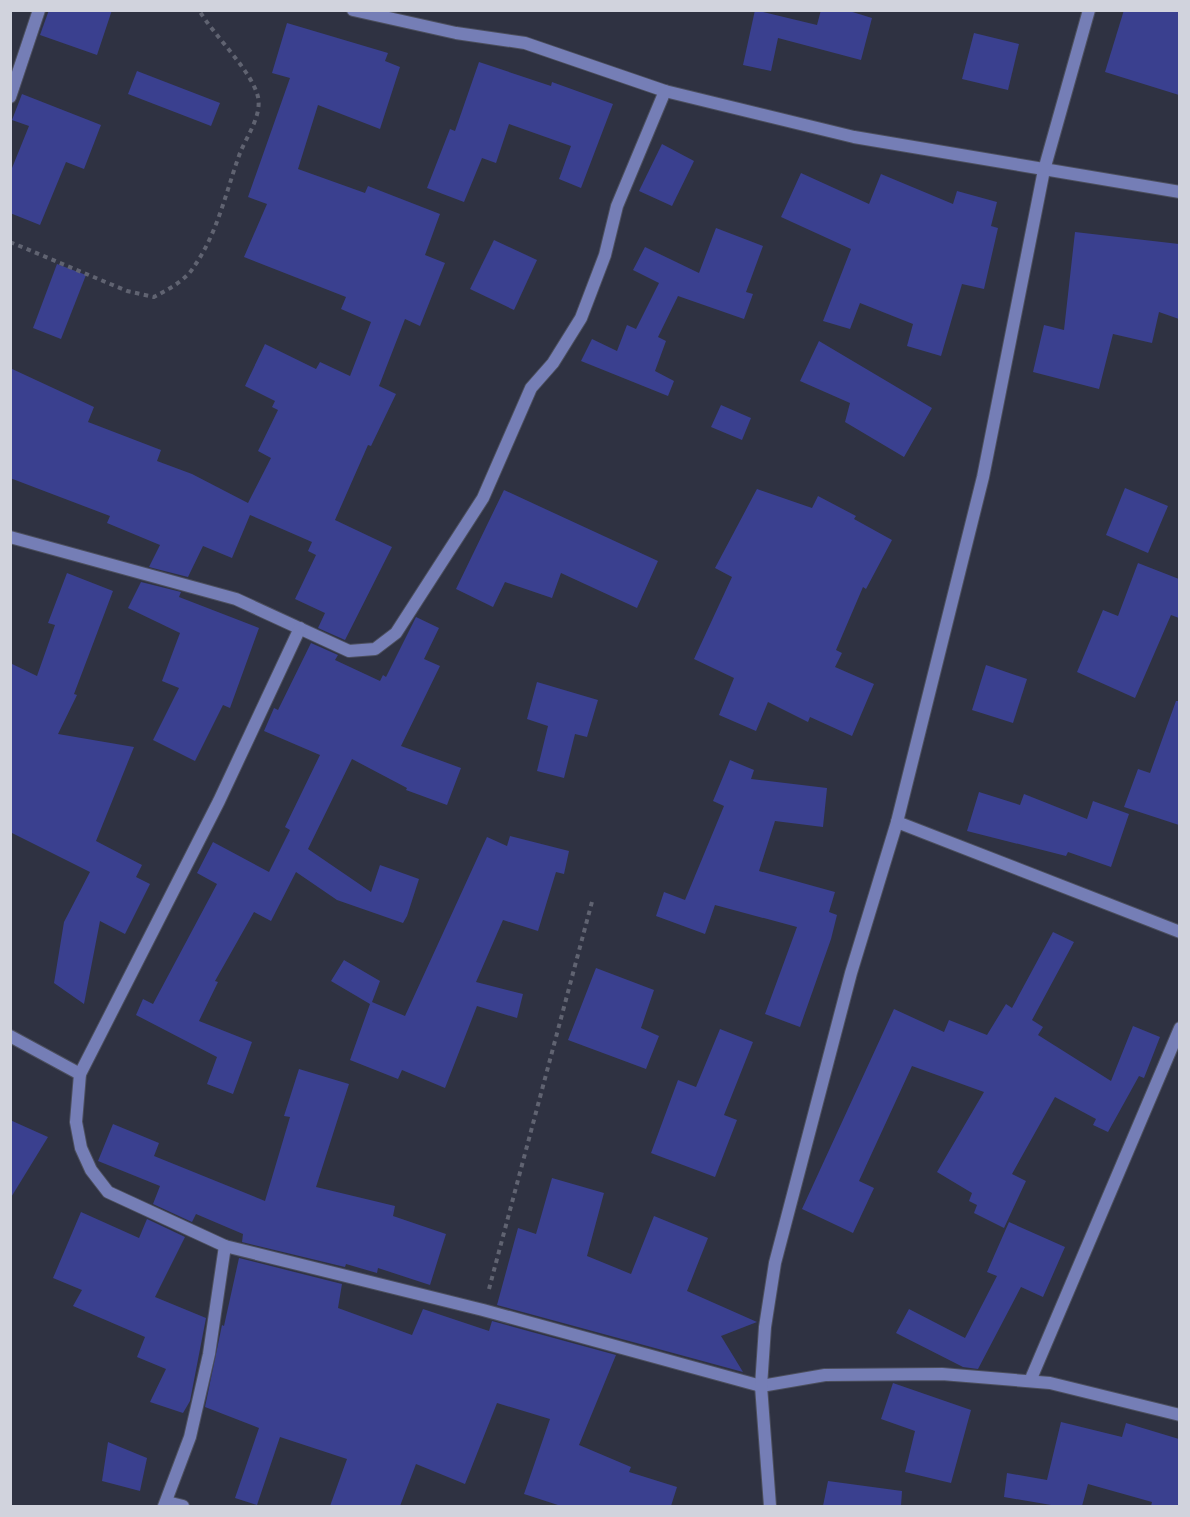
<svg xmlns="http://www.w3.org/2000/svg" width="1190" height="1517" viewBox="0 0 1190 1517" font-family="'PT Sans',sans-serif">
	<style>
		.building { fill: #3a408f }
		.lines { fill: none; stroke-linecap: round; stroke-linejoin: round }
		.minor-casing { stroke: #4c4f5e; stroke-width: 14 }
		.path { stroke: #606371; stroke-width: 4; stroke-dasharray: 4.5 4.5; stroke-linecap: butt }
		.minor { stroke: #757eb6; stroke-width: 12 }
	</style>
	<rect width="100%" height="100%" fill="#2f3242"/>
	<g class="building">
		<polygon points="49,10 112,10 97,55 40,35"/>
		<polygon points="755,10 817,25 821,10 846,10 872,18 861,60 778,38 771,71 743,65"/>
		<polygon points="1124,10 1179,10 1179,95 1105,72"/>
		<polygon points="287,23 388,53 385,61 400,67 380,129 318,105 298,169 365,193 368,186 440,214 425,255 445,263 420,326 405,319 379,386 396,394 371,446 368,445 335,520 392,547 345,640 318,628 325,613 295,599 316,555 308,551 312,542 250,515 232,558 203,546 188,577 149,567 160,545 107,523 110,516 10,478 10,368 94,407 88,422 161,450 157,461 192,474 248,503 271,458 258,451 278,410 272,407 275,401 245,386 265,344 316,369 320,362 350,376 371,322 341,309 346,297 244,257 267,204 248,197 290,78 272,73"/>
		<polygon points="974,33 1019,44 1008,90 962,79"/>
		<polygon points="479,62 551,86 552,82 613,104 581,188 559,179 571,146 509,124 496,163 482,158 464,202 427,188 450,129 455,131"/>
		<polygon points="137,71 220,103 211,126 128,94"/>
		<polygon points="22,94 101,125 84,169 66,162 40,225 10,213 10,173 29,126 12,120"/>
		<polygon points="662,144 694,161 672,206 639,191"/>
		<polygon points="801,173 869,204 881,174 953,204 957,191 997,202 991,226 998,228 984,289 962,284 941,356 907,346 913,324 860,303 850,329 823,321 851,249 781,217"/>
		<polygon points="716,228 763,246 746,292 753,294 744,319 678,296 658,337 666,341 655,371 674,381 668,396 581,361 592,339 617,351 627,325 636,329 659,283 633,270 645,247 699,273"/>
		<polygon points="1075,232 1179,244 1179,319 1159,312 1152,343 1113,334 1099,389 1033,372 1044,325 1064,330"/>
		<polygon points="494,240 537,260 514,310 470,289"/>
		<polygon points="57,264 86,275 61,339 33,328"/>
		<polygon points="819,341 932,408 904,457 845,422 850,403 800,381"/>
		<polygon points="721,405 751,418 742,440 711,427"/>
		<polygon points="1125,488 1168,506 1148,553 1106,535"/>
		<polygon points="757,489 812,508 818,496 856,516 854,519 892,540 866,589 863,587 836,650 842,653 835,667 874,684 852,736 810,717 808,722 768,702 756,731 719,715 734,678 694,659 732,577 715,568"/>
		<polygon points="504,490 658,561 637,608 561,573 552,598 505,582 493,607 456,589"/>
		<polygon points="1138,563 1179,579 1179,618 1171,615 1135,698 1077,672 1103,610 1118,616"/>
		<polygon points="67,573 113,591 74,694 77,695 58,734 134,747 96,841 142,865 136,877 150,884 125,934 100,921 84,1004 54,983 64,922 90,872 10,832 10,663 37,676 55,625 48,623"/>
		<polygon points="141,582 181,592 179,597 259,628 230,708 223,705 195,761 153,740 179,688 162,681 180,633 128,608"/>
		<polygon points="416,617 439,628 424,659 440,666 401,746 461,768 447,805 406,790 407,788 352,759 308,849 371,892 380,865 419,879 407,916 403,923 337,900 296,872 271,921 254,912 215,981 218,982 199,1021 252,1042 233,1094 207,1084 217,1057 136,1015 143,999 153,1004 217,884 197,873 213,842 269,872 290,830 285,827 320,755 264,731 274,708 278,710 311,643 338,655 335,660 380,681 383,675 386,677"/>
		<polygon points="986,665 1027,679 1013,723 972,710"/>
		<polygon points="537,682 598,700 587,737 575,734 564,778 537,771 548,726 527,719"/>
		<polygon points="1176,701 1179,701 1179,825 1124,807 1138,769 1150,773"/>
		<polygon points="730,760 754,770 751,779 827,788 823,827 775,821 759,871 835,892 829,912 837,915 831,939 800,1027 765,1014 797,927 715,905 705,934 656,916 664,892 685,900 724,806 713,801"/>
		<polygon points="979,792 1020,805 1024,794 1087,819 1093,801 1129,814 1111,867 1068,852 1066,856 967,831"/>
		<polygon points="510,836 569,851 564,874 556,872 538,931 503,920 476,982 523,994 517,1018 477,1006 445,1088 402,1070 398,1079 350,1060 370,1004 331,981 344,960 380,981 372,1002 405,1016 487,837 507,846"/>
		<polygon points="1053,932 1074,942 1032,1020 1043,1027 1038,1035 1111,1081 1133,1026 1160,1037 1144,1078 1139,1076 1108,1132 1093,1125 1096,1119 1055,1097 1012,1174 1026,1181 1004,1228 974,1213 977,1205 969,1201 972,1193 937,1172 984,1092 912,1066 859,1181 874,1188 853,1233 802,1209 894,1009 944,1032 949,1020 987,1035 1006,1004 1012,1008"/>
		<polygon points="596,968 654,990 641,1028 659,1036 646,1069 568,1040"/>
		<polygon points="720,1029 753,1042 724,1115 737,1120 715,1177 651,1153 678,1080 696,1087"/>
		<polygon points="299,1069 349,1084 316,1187 395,1206 393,1216 446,1234 430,1285 378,1268 377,1273 346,1264 345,1267 242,1242 243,1234 196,1214 192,1222 153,1204 160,1186 98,1161 113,1124 159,1143 154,1156 265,1201 290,1117 284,1116"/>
		<polygon points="10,1120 48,1137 10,1199"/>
		<polygon points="552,1178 604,1193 587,1256 631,1274 654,1216 708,1238 687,1291 757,1322 721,1336 743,1372 497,1305 518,1228 536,1234"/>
		<polygon points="81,1212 139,1238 147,1219 185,1237 155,1297 206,1318 190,1401 183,1413 150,1402 166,1369 137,1357 145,1337 73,1306 82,1290 53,1278"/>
		<polygon points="1009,1222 1065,1247 1043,1297 1021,1287 978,1369 963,1367 896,1333 909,1309 965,1338 997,1276 987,1272"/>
		<polygon points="239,1258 342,1284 338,1308 412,1335 423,1309 489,1331 492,1321 616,1355 579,1445 631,1467 629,1472 677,1487 671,1506 561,1506 524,1494 550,1419 497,1403 465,1484 416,1464 400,1506 330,1506 347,1459 280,1437 257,1505 235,1498 259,1428 205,1407 222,1325 224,1326"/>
		<polygon points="893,1383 971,1410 951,1483 905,1472 915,1431 881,1419"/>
		<polygon points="1061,1422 1122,1437 1126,1423 1179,1439 1179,1506 1151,1506 1152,1502 1088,1484 1082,1506 1057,1506 1004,1497 1007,1473 1047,1480"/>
		<polygon points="108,1442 147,1458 140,1491 102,1481"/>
		<polygon points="828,1481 902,1491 901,1506 823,1506"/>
	</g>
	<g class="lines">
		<g class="minor-casing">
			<g id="minor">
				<polyline points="353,10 456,33 525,43 665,91 854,137 1180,192"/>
				<polyline points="10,97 39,10"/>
				<polyline points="10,537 236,599 349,651 375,649 396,633 483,498 531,388 553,363 581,318 605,255 617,206 665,91"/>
				<polyline points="300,628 219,801 80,1074 76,1122 81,1148 91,1170 108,1192 225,1246 483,1310 761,1386 825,1375 942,1374 1050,1383 1180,1415"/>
				<polyline points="897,822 1180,932"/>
				<polyline points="10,1036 80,1074"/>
				<polyline points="1030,1381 1180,1028"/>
				<polyline points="167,1502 183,1506"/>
				<polyline points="164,1506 190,1437 209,1354 225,1246"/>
				<polyline points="770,1506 761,1386 765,1327 775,1263 851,973 897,822 983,477 1044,170 1089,10"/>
			</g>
		</g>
		<g class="path">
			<path d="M10,242L127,291L154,297C167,290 181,283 191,271C218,234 225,194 240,153C247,136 262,115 258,97C252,71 214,36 199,10"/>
			<polyline points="489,1289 593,898"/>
		</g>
		<use href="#minor" class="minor"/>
	</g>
	<rect width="1190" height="1517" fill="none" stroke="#d1d3dd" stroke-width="24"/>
</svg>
